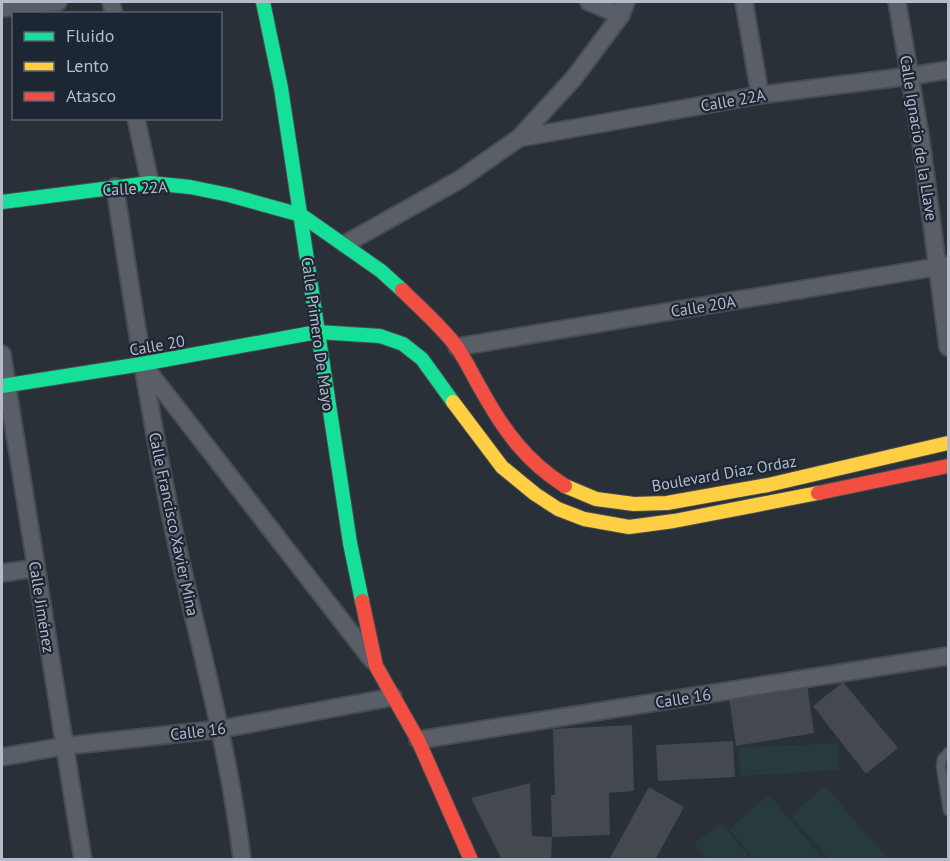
<svg xmlns="http://www.w3.org/2000/svg" width="950" height="861" viewBox="0 0 950 861" font-family="'PT Sans',sans-serif">
	<style>
		.green { fill: #273a3e }
		.building { fill: #444950 }
		.lines { fill: none; stroke-linecap: round; stroke-linejoin: round }
		.lane-casing { stroke: #484c53; stroke-width: 11 }
		.street-casing { stroke: #484c53; stroke-width: 20 }
		.fast-casing { stroke: #484c53; stroke-width: 16 }
		.slow-casing { stroke: #484c53; stroke-width: 16 }
		.jam-casing { stroke: #484c53; stroke-width: 16 }
		.lane { stroke: #5a5e66; stroke-width: 8 }
		.street { stroke: #5a5e66; stroke-width: 16 }
		.fast { stroke: #16e098; stroke-width: 14 }
		.slow { stroke: #ffcf43; stroke-width: 14 }
		.jam { stroke: #f24e42; stroke-width: 14 }
		.labels { text-anchor: middle; dominant-baseline: central; stroke-width: 4.5; stroke-linejoin: round; paint-order: stroke }
		.street-label { font-size: 16px; fill: #b4bcc9; stroke: #1d2633 }
	</style>
	<rect width="100%" height="100%" fill="#2a3038"/>
	<g class="green">
		<polygon points="838,743 839,770 740,776 739,748"/>
		<polygon points="825,786 888,859 829,859 791,815"/>
		<polygon points="769,795 823,859 755,859 729,829"/>
		<polygon points="721,823 751,859 707,859 694,844"/>
	</g>
	<g class="building">
		<polygon points="843,682 898,748 866,774 813,706"/>
		<polygon points="807,684 814,733 736,746 729,696"/>
		<polygon points="632,725 634,791 609,793 610,835 552,837 551,795 555,795 553,729"/>
		<polygon points="733,741 735,777 658,781 656,745"/>
		<polygon points="530,783 532,836 552,837 551,860 502,860 471,798"/>
		<polygon points="649,787 684,807 655,860 609,860"/>
	</g>
	<g class="lines">
		<g class="lane-casing">
			<polyline id="lane" points="948,752 942,759 941,766 948,811"/>
		</g>
		<g class="street-casing">
			<g id="street">
				<polyline points="111,2 114,14"/>
				<polyline points="589,2 621,15"/>
				<polyline points="744,2 760,95"/>
				<polyline points="897,2 921,141 948,347"/>
				<polyline points="2,8 58,2"/>
				<polyline points="136,118 150,183"/>
				<polyline points="519,138 760,95 910,76 948,70"/>
				<path d="M115,187C132,299 149,411 172,522C196,635 229,745 242,860"/>
				<polyline points="345,244 459,180 519,138 574,78 621,15 626,2"/>
				<polyline points="457,347 948,265"/>
				<polyline points="2,354 83,860"/>
				<polyline points="145,367 372,660"/>
				<polyline points="2,573 36,568"/>
				<polyline points="418,740 948,656"/>
				<polyline points="2,757 65,746 221,729 393,697"/>
			</g>
		</g>
		<g class="fast-casing">
			<g id="fast">
				<polyline points="263,2 281,88 350,543 362,601"/>
				<polyline points="2,202 150,183 190,187 229,195 301,215 381,271 402,290"/>
				<polyline points="2,386 142,364 317,332 380,336 403,344 422,359 453,402"/>
			</g>
		</g>
		<g class="slow-casing">
			<g id="slow">
				<polyline points="453,402 502,467 535,494 558,509 584,519 629,527 674,521 818,493"/>
				<polyline points="565,486 596,499 634,504 667,503 768,485 948,443"/>
			</g>
		</g>
		<g class="jam-casing">
			<g id="jam">
				<path d="M402,290C420,308 441,326 456,346C466,360 473,376 482,391C504,431 526,461 565,486"/>
				<polyline points="818,493 948,466"/>
				<polyline points="362,601 376,666 418,740 471,860"/>
			</g>
		</g>
		<use href="#lane" class="lane"/>
		<use href="#street" class="street"/>
		<use href="#fast" class="fast"/>
		<use href="#slow" class="slow"/>
		<use href="#jam" class="jam"/>
	</g>
	<g class="labels">
		<g class="street-label">
			<text transform="translate(733 100) rotate(-10)">Calle 22A</text>
			<text transform="translate(919 138) rotate(81)">Calle Ignacio de la Llave</text>
			<text transform="translate(135 188) rotate(-3)">Calle 22A</text>
			<text transform="translate(703 306) rotate(-9)">Calle 20A</text>
			<text transform="translate(318 334) rotate(82)">Calle Primero De Mayo</text>
			<text transform="translate(157 345) rotate(-10)">Calle 20</text>
			<text transform="translate(724 473) rotate(-10)">Boulevard Díaz Ordaz</text>
			<text transform="translate(174 524) rotate(78)">Calle Francisco Xavier Mina</text>
			<text transform="translate(42 607) rotate(81)">Calle Jiménez</text>
			<text transform="translate(683 698) rotate(-9)">Calle 16</text>
			<text transform="translate(198 731) rotate(-7)">Calle 16</text>
		</g>
	</g>
	<rect width="950" height="861" fill="none" stroke="#b4bcc9" stroke-width="6"/>
	<rect x="12" y="12" width="210" height="108" fill="#1d2633" stroke="#59626f" stroke-width="1.5"/>
	<rect x="24" y="32" width="30" height="9" fill="#16e098" stroke="#59626f" stroke-width="1.5"/>
	<text x="66" y="42" font-size="18" fill="#b4bcc9">Fluido</text>
	<rect x="24" y="62" width="30" height="9" fill="#ffcf43" stroke="#59626f" stroke-width="1.5"/>
	<text x="66" y="72" font-size="18" fill="#b4bcc9">Lento</text>
	<rect x="24" y="92" width="30" height="9" fill="#f24e42" stroke="#59626f" stroke-width="1.5"/>
	<text x="66" y="102" font-size="18" fill="#b4bcc9">Atasco</text>
</svg>
